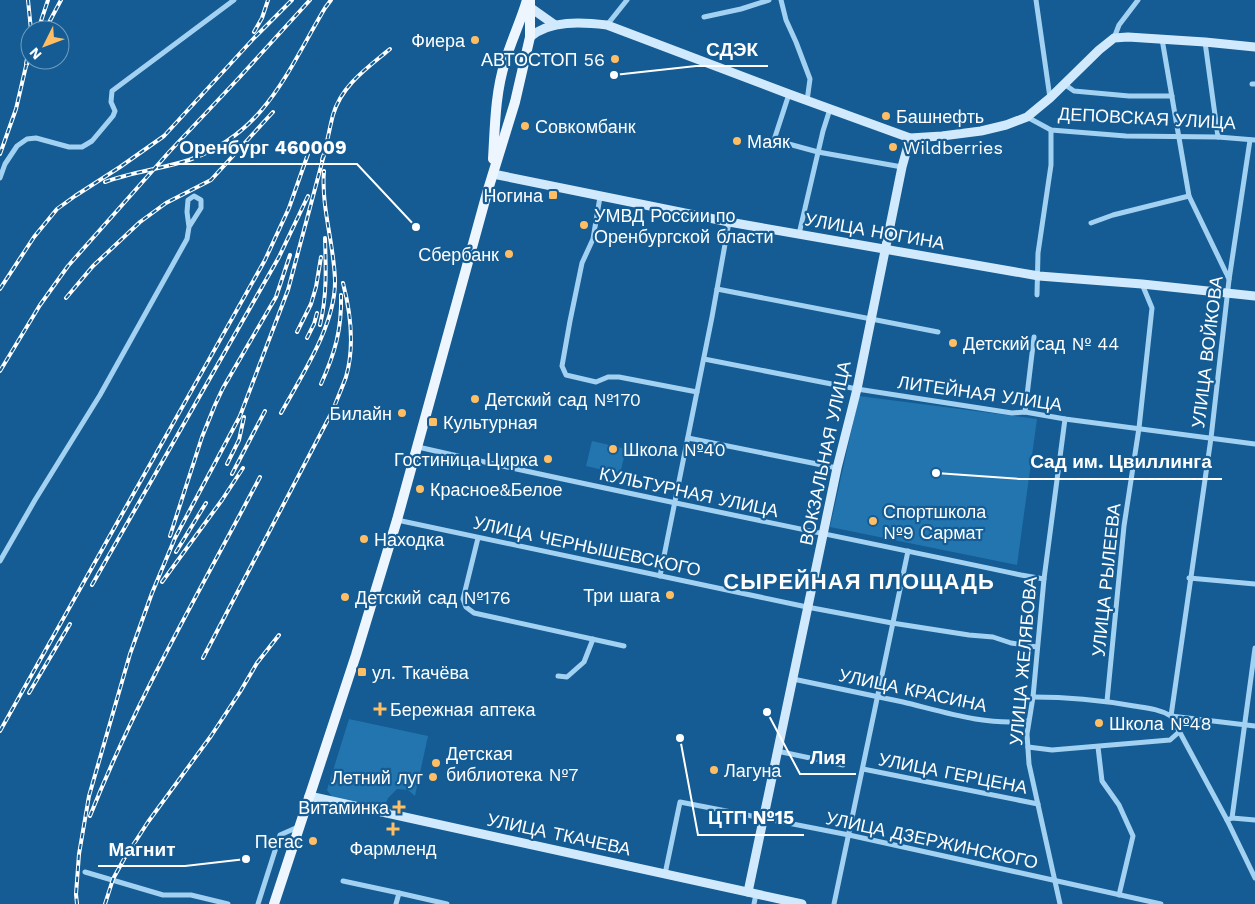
<svg xmlns="http://www.w3.org/2000/svg" width="1255" height="904" viewBox="0 0 1255 904" font-family="'Work Sans',sans-serif">
	<style>
		.green { fill: #2375b0 }
		.lines { fill: none; stroke-linecap: round; stroke-linejoin: round }
		.street { stroke: #a3d1f2; stroke-width: 5 }
		.secondary { stroke: #d1e9fc; stroke-width: 9 }
		.primary { stroke: #edf6ff; stroke-width: 10 }
		.rail-casing { stroke: #fff; stroke-width: 4 }
		.rail { stroke: #145c93; stroke-width: 2; stroke-dasharray: 5.5; stroke-linecap: butt }
		.poi-dot { fill: #ffbe63; stroke: #145c93; stroke-width: 2 }
		.labels { text-anchor: middle; dominant-baseline: central; stroke-width: 4.5; stroke-linejoin: round; paint-order: stroke }
		.poi-label { font-size: 18px; fill: #fff; stroke: #145c93; text-anchor: start }
		.street-label { font-size: 18px; fill: #fff; stroke: #145c93 }
		.district-label { font-size: 22px; font-weight: bold; letter-spacing: 1px; fill: #fff; stroke: #145c93 }
		.leader { fill: none; stroke: #fff; stroke-width: 2 }
		.callout-dot { fill: #fff; stroke: #145c93; stroke-width: 2 }
		.callout-label { font-size: 19px; text-anchor: middle; font-weight: bold; fill: #fff; stroke: #145c93; stroke-width: 4.5; stroke-linejoin: round; paint-order: stroke }
	</style>
	<rect width="100%" height="100%" fill="#145c93"/>
	<g class="green">
		<polygon points="859,396 1037,419 1017,565 830,527"/>
		<polygon points="592,441 626,449 620,474 586,466"/>
		<polygon points="349,719 428,736 415,796 408,790 397,789 388,798 383,810 333,798 327,790"/>
	</g>
	<g class="lines">
		<g class="street">
			<polyline points="781,0 786,20 796,42 810,79 807,101"/>
			<polyline points="1036,0 1050,98"/>
			<polyline points="704,17 741,9 769,0"/>
			<polyline points="607,25 627,0"/>
			<polyline points="1114,38 1119,25 1138,0"/>
			<polyline points="1162,39 1189,196 1229,279"/>
			<polyline points="1205,42 1218,137"/>
			<polyline points="1064,84 1074,91 1129,96 1172,96"/>
			<polyline points="1252,84 1255,84"/>
			<polyline points="789,94 774,140 818,152 902,167"/>
			<polyline points="1027,117 1051,130 1126,136 1218,137 1255,140"/>
			<polyline points="1250,140 1229,280 1211,438 1171,716 1227,820 1255,878"/>
			<polyline points="0,178 5,164 17,146 27,139 36,138 69,147 82,147 92,141 113,116 115,111 111,102 112,91 234,0"/>
			<polyline points="600,197 593,239 582,263 570,321 562,366 566,375 596,382 608,377 619,377 697,392"/>
			<polyline points="1091,223 1113,215 1189,196"/>
			<polyline points="799,234 823,131 830,109"/>
			<polyline points="717,289 938,332"/>
			<polyline points="1037,295 1038,253 1051,165 1051,130"/>
			<polyline points="704,359 857,389 1012,413 1025,412 1065,419 1255,444"/>
			<polyline points="1025,412 1034,337"/>
			<polyline points="688,438 837,468"/>
			<path d="M418,447C618,493 820,532 1021,575L1044,579"/>
			<polyline points="397,520 807,607 892,623 969,635 993,637 1011,643 1037,647"/>
			<polyline points="478,538 463,599 466,607 474,613 624,646"/>
			<polyline points="0,561 35,500 100,395 187,239 189,227 201,208 201,200 194,196 188,200 187,212 189,227"/>
			<polyline points="660,576 712,317 729,222"/>
			<polyline points="1189,578 1255,584"/>
			<polyline points="558,676 567,677 584,662 593,639"/>
			<path d="M793,679C830,687 866,694 903,702C944,712 986,726 1028,721"/>
			<path d="M1033,697C1067,697 1100,700 1134,706C1147,708 1159,709 1171,716L1255,726"/>
			<polyline points="1107,701 1124,526 1139,428 1152,308 1142,284"/>
			<polyline points="1028,747 1052,750 1170,740 1179,732"/>
			<polyline points="1098,747 1102,781 1119,805 1133,836 1119,895"/>
			<polyline points="777,751 843,765"/>
			<polyline points="863,769 1038,804"/>
			<polyline points="1232,818 1255,820"/>
			<polyline points="1227,820 1232,818 1255,648"/>
			<polyline points="85,872 163,895 191,895 228,904"/>
			<polyline points="665,874 680,802 849,835 1161,904"/>
			<polyline points="343,881 399,893"/>
			<polyline points="258,904 280,835 298,827"/>
			<polyline points="396,904 399,893 447,904"/>
			<polyline points="754,904 756,894"/>
			<polyline points="834,904 908,551"/>
			<polyline points="1060,904 1029,764 1027,734 1033,697 1044,579 1065,419"/>
		</g>
		<g class="secondary">
			<polyline points="531,8 555,25"/>
			<path d="M530,37C550,20 582,22 607,25L789,94L910,138L942,136L981,131L1006,125L1027,117L1050,98L1099,50L1114,38L1128,37L1205,42L1255,47"/>
			<polyline points="493,174 729,222 1039,276 1142,284 1255,296"/>
			<polyline points="309,796 802,904"/>
			<polyline points="748,892 837,468 857,389 902,167 910,138"/>
		</g>
		<g class="primary">
			<path d="M493,159C495,127 495,94 505,62C511,41 521,21 527,0"/>
			<polyline points="274,904 356,655 397,520 487,193 515,102 530,37 530,0"/>
		</g>
		<g class="rail-casing">
			<g id="rail">
				<polyline points="28,0 31,30"/>
				<polyline points="38,30 48,0"/>
				<polyline points="45,30 61,0"/>
				<polyline points="254,32 262,18 268,0"/>
				<polyline points="26,64 30,44"/>
				<polyline points="0,154 16,109 26,66 30,58"/>
				<path d="M322,160C327,145 329,130 333,115C341,86 367,68 390,49"/>
				<path d="M105,182C132,172 161,169 189,160C265,133 287,72 325,8L331,0"/>
				<polyline points="0,289 34,237 57,209 75,196 120,167 164,136 255,37 292,0"/>
				<polyline points="66,298 93,266 140,222 166,203 211,180 273,112"/>
				<path d="M320,325C327,296 326,268 325,238"/>
				<polyline points="297,332 311,304 316,287 321,257"/>
				<polyline points="307,338 314,324 317,313"/>
				<polyline points="0,371 40,305 68,266 170,151 237,80 310,0"/>
				<path d="M321,384C335,353 342,329 341,295"/>
				<path d="M281,413C302,375 336,324 335,280C334,244 321,207 324,171"/>
				<polyline points="227,464 239,440 244,417"/>
				<polyline points="232,474 265,411"/>
				<polyline points="170,536 202,437 215,405 223,388 276,297 290,255"/>
				<polyline points="176,552 206,503"/>
				<polyline points="162,582 222,500 243,468"/>
				<polyline points="92,585 279,257 308,196"/>
				<path d="M203,658L333,410C337,399 342,388 346,377C355,346 351,314 343,283"/>
				<polyline points="29,693 70,624"/>
				<polyline points="0,731 265,260 289,208 308,154"/>
				<path d="M90,816C137,698 201,589 260,477"/>
				<polyline points="77,904 76,894 79,854 89,796 130,654 152,593 175,538 240,416 288,290 324,155"/>
				<polyline points="105,904 113,879 124,859 148,822 211,736 240,692 257,663 279,635"/>
			</g>
		</g>
		<use href="#rail" class="rail"/>
	</g>
	<g class="poi-dot">
		<circle cx="475" cy="40" r="5"/>
		<circle cx="615" cy="59" r="5"/>
		<circle cx="886" cy="116" r="5"/>
		<circle cx="525" cy="126" r="5"/>
		<circle cx="737" cy="141" r="5"/>
		<circle cx="893" cy="147" r="5"/>
		<rect x="548" y="190" width="10" height="10" rx="2.5"/>
		<circle cx="584" cy="225" r="5"/>
		<circle cx="509" cy="254" r="5"/>
		<circle cx="953" cy="343" r="5"/>
		<circle cx="475" cy="399" r="5"/>
		<circle cx="402" cy="413" r="5"/>
		<rect x="428" y="417" width="10" height="10" rx="2.5"/>
		<circle cx="613" cy="449" r="5"/>
		<circle cx="548" cy="459" r="5"/>
		<circle cx="420" cy="489" r="5"/>
		<circle cx="873" cy="521" r="5"/>
		<circle cx="364" cy="539" r="5"/>
		<circle cx="670" cy="595" r="5"/>
		<circle cx="345" cy="597" r="5"/>
		<rect x="357" y="667" width="10" height="10" rx="2.5"/>
		<path d="M377.5 701.5h5v5h5v5h-5v5h-5v-5h-5v-5h5z"/>
		<circle cx="1099" cy="723" r="5"/>
		<circle cx="436" cy="763" r="5"/>
		<circle cx="714" cy="770" r="5"/>
		<circle cx="433" cy="777" r="5"/>
		<path d="M396.5 799.5h5v5h5v5h-5v5h-5v-5h-5v-5h5z"/>
		<path d="M390.5 821.5h5v5h5v5h-5v5h-5v-5h-5v-5h5z"/>
		<circle cx="313" cy="841" r="5"/>
	</g>
	<g class="labels">
		<g class="poi-label">
			<text x="465" y="40" text-anchor="end">Фиера</text>
			<text x="605" y="59" text-anchor="end">АВТОСТОП 56</text>
			<text x="896" y="116">Башнефть</text>
			<text x="535" y="126">Совкомбанк</text>
			<text x="747" y="141">Маяк</text>
			<text x="903" y="147">Wildberries</text>
			<text x="543" y="195" text-anchor="end">Ногина</text>
			<text x="594" y="215">УМВД России по<tspan x="594" dy="21">Оренбургской бласти</tspan></text>
			<text x="499" y="254" text-anchor="end">Сбербанк</text>
			<text x="963" y="343">Детский сад № 44</text>
			<text x="485" y="399">Детский сад №170</text>
			<text x="392" y="413" text-anchor="end">Билайн</text>
			<text x="443" y="422">Культурная</text>
			<text x="623" y="449">Школа №40</text>
			<text x="538" y="459" text-anchor="end">Гостиница Цирка</text>
			<text x="430" y="489">Красное&amp;Белое</text>
			<text x="883" y="511">Спортшкола<tspan x="883" dy="21">№9 Сармат</tspan></text>
			<text x="374" y="539">Находка</text>
			<text x="660" y="595" text-anchor="end">Три шага</text>
			<text x="355" y="597">Детский сад №176</text>
			<text x="372" y="672">ул. Ткачёва</text>
			<text x="390" y="709">Бережная аптека</text>
			<text x="1109" y="723">Школа №48</text>
			<text x="446" y="753">Детская<tspan x="446" dy="21">библиотека №7</tspan></text>
			<text x="724" y="770">Лагуна</text>
			<text x="423" y="777" text-anchor="end">Летний луг</text>
			<text x="389" y="807" text-anchor="end">Витаминка</text>
			<text x="303" y="841" text-anchor="end">Пегас</text>
			<text x="393" y="848" text-anchor="middle">Фармленд</text>
		</g>
		<g class="street-label">
			<text transform="translate(1147 118) rotate(3)">ДЕПОВСКАЯ УЛИЦА</text>
			<text transform="translate(875 231) rotate(10)">УЛИЦА НОГИНА</text>
			<text transform="translate(1207 352) rotate(-83)">УЛИЦА ВОЙКОВА</text>
			<text transform="translate(980 393) rotate(8)">ЛИТЕЙНАЯ УЛИЦА</text>
			<text transform="translate(825 453) rotate(-78)">ВОКЗАЛЬНАЯ УЛИЦА</text>
			<text transform="translate(689 492) rotate(12)">КУЛЬТУРНАЯ УЛИЦА</text>
			<text transform="translate(587 546) rotate(12)">УЛИЦА ЧЕРНЫШЕВСКОГО</text>
			<text transform="translate(1106 580) rotate(-84)">УЛИЦА РЫЛЕЕВА</text>
			<text transform="translate(1023 661) rotate(-85)">УЛИЦА ЖЕЛЯБОВА</text>
			<text transform="translate(913 690) rotate(12)">УЛИЦА КРАСИНА</text>
			<text transform="translate(953 773) rotate(11)">УЛИЦА ГЕРЦЕНА</text>
			<text transform="translate(559 834) rotate(12)">УЛИЦА ТКАЧЕВА</text>
			<text transform="translate(932 840) rotate(12)">УЛИЦА ДЗЕРЖИНСКОГО</text>
		</g>
		<g class="district-label">
			<text x="859" y="581">СЫРЕЙНАЯ ПЛОЩАДЬ</text>
		</g>
	</g>
	<path class="leader" d="M614 75L696 66H768M416 227L357 164H170M936 473L1020 479H1222M767 712L800 774H856M680 738L698 835H804M246 859L185 866H98"/>
	<g class="callout-dot">
		<circle cx="614" cy="75" r="5"/>
		<circle cx="416" cy="227" r="5"/>
		<circle cx="936" cy="473" r="5"/>
		<circle cx="767" cy="712" r="5"/>
		<circle cx="680" cy="738" r="5"/>
		<circle cx="246" cy="859" r="5"/>
	</g>
	<g class="callout-label">
		<text x="732" y="56">СДЭК</text>
		<text x="263" y="154">Оренбург 460009</text>
		<text x="1121" y="468">Сад им. Цвиллинга</text>
		<text x="828" y="764">Лия</text>
		<text x="751" y="824">ЦТП №15</text>
		<text x="142" y="856">Магнит</text>
	</g>
	<g transform="translate(45 45) rotate(228)"><circle r="24" fill="#145c93" stroke="#729dbe"/>
	<path d="M0-4L9 19L0 12L-9 19Z" fill="#ffbe63"/>
	<text y="-8" font-size="14" font-weight="bold" text-anchor="middle" fill="#ffffff">N</text>
	</g>
</svg>
